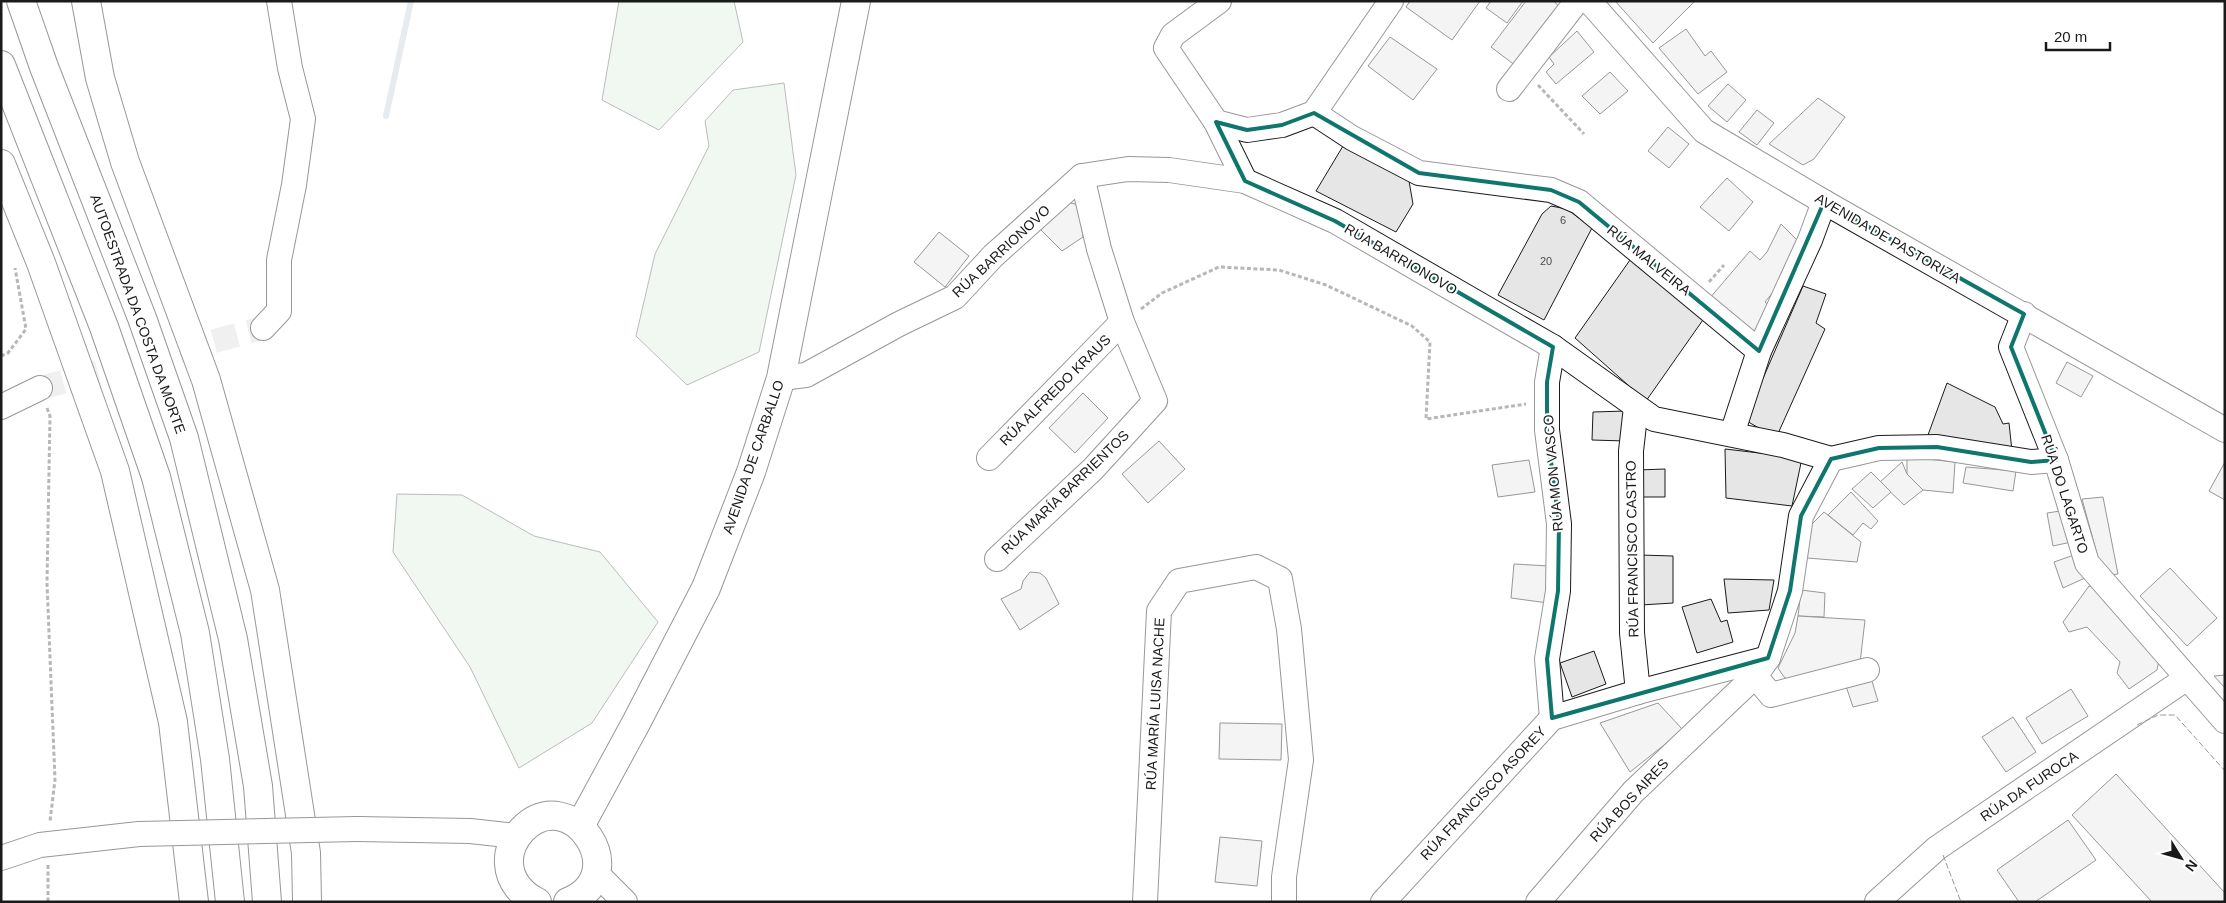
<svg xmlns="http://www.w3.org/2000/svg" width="2226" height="903" viewBox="0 0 2226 903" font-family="Helvetica,sans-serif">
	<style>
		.green { fill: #e0efe3; stroke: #6a6a6a }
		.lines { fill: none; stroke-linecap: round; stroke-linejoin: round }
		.stream { stroke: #c6d2dc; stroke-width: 6 }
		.building { fill: #e6e6e6; stroke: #1a1a1a }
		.minor-tunnel { stroke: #ddd; stroke-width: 24; stroke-dasharray: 24 12; stroke-linecap: butt }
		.minor-casing { stroke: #1a1a1a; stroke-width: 26 }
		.major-casing { stroke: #1a1a1a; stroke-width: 30 }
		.highway-casing { stroke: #1a1a1a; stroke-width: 30 }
		.path { stroke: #5f5f5f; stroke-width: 3; stroke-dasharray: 4 2.5; stroke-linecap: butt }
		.minor { stroke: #fff; stroke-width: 24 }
		.major { stroke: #fff; stroke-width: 28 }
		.highway { stroke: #fff; stroke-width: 28 }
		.minor-bridge-casing { stroke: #1a1a1a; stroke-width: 26; stroke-linecap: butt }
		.minor-bridge { stroke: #fff; stroke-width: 24 }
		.fence { stroke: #1a1a1a; stroke-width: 1; stroke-dasharray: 6 2.5; stroke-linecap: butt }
		.marked { fill: none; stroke: #0f766e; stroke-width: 4; stroke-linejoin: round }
		.labels { text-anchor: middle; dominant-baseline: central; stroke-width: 4; stroke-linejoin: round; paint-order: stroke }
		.number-label { font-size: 11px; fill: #4d4d4d }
		.street-label { font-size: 14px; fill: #1a1a1a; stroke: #fff }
	</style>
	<rect width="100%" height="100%" fill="#fff"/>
	<g class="green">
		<polygon points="619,1 734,1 743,42 659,130 602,100"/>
		<polygon points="784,83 796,175 759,352 687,385 636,336 655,254 709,146 705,121 733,90"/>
		<polygon points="397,494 462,495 534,536 600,552 658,622 592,723 519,768 470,667 393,552"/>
	</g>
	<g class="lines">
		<polyline class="stream" points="386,116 411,1"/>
	</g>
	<g class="building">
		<polygon points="1410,1 1480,1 1452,40 1406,7"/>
		<polygon points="1491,1 1523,1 1507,23 1486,8"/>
		<polygon points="1526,1 1554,1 1559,7 1516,66 1491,47"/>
		<polygon points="1615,1 1695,1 1653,43"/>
		<polygon points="1686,29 1705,56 1711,51 1727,72 1698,94 1659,48"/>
		<polygon points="1577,31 1594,52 1556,84 1546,72 1554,64 1549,57"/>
		<polygon points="1390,37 1437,69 1413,100 1368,66"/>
		<polygon points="1610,72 1628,91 1600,114 1582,96"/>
		<polygon points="1728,84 1746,100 1727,122 1708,106"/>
		<polygon points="1818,98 1845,117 1814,159 1803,165 1769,144"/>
		<polygon points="1757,110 1774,123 1757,145 1739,132"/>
		<polygon points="1668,127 1689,144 1669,168 1648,151"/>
		<polygon points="1343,146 1409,181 1413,204 1396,232 1316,191"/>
		<polygon points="1727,178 1753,202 1729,231 1700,207"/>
		<polygon points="1067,202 1079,205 1083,237 1062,251 1038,227"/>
		<polygon points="1551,206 1567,209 1592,228 1544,320 1498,295 1542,214"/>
		<polygon points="1781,224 1801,244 1783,280 1765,302 1770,306 1756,337 1709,299 1750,251 1760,260 1767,252"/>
		<polygon points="939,232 969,256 945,287 914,262"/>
		<polygon points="1630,260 1705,317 1646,401 1575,338"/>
		<polygon points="1803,286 1826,294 1816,323 1825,329 1776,438 1745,420"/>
		<polygon points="2067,362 2093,376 2081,397 2056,383"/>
		<polygon points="1947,383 1995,407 2003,424 2009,423 2012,451 1928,435"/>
		<polygon points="1083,393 1108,418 1075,453 1049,428"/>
		<polygon points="1626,411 1625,441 1592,440 1593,412"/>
		<polygon points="1159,441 1185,469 1148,503 1122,474"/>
		<polygon points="1725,449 1802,458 1792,506 1726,498"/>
		<polygon points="1907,457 1955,462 1953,493 1923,490 1907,474"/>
		<polygon points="1529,460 1535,492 1498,497 1492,465"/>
		<polygon points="1902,462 1907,474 1923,490 1904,505 1880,482"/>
		<polygon points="2225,462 2225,500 2209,491"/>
		<polygon points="1966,467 2016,471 2013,491 1963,483"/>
		<polygon points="1665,469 1665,497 1638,497 1638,470"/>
		<polygon points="1871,472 1891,492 1873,508 1852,489"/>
		<polygon points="1851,492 1878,521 1871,529 1863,523 1853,535 1828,515"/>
		<polygon points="2103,497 2118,574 2103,576 2082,499"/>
		<polygon points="2067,510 2076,541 2053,546 2047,513"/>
		<polygon points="1824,512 1861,542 1857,562 1807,558 1810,526"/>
		<polygon points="1640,555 1673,556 1673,603 1641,605"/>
		<polygon points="2074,555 2085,578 2063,588 2054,562"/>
		<polygon points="1514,564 1549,566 1548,603 1511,598"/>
		<polygon points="2170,568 2217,618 2187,646 2140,596"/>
		<polygon points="1030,572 1040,573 1046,578 1059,604 1020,630 1001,599 1021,589 1023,581"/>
		<polygon points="1724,579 1774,580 1769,610 1728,613"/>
		<polygon points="2089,586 2102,590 2159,660 2157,670 2129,689 2117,673 2120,662 2087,627 2069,632 2063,622"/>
		<polygon points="1801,590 1825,593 1824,617 1798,616"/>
		<polygon points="1711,599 1721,622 1727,620 1733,642 1697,653 1682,607"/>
		<polygon points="1798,616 1865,620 1860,663 1792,682 1784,677 1778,668 1795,633"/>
		<polygon points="1594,651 1606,684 1572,697 1560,663"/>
		<polygon points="2225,675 2225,688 2214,676"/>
		<polygon points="1871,678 1878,701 1853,707 1846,686"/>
		<polygon points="2071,689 2088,716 2042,744 2026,718"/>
		<polygon points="1658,703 1683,730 1630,772 1600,723"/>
		<polygon points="2013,717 2036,752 2006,772 1982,737"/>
		<polygon points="1220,723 1282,724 1281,760 1219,759"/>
		<polygon points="2116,774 2225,893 2225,902 2152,902 2072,815"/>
		<polygon points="2068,820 2096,860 2035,902 2019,902 1997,870"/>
		<polygon points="1220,837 1262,841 1257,886 1215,882"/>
	</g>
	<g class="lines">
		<polyline class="minor-tunnel" points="40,388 263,328"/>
		<g class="minor-casing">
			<g id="minor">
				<polyline points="1219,1 1173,35 1166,48 1216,122 1245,181"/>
				<polyline points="1589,1 1704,131 1824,202 2225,430"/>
				<polyline points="1509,89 1577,1"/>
				<polyline points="1314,113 1352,138 1419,173 1551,190 1579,202 1759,351"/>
				<polyline points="1216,122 1247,130 1282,125 1314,113 1391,1"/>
				<polyline points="2024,314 2011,347 2056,460 2087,563 2225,721"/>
				<polyline points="263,328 279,311 279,260 294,185 303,119 290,68 279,1"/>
				<polyline points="781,378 806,375 899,324 955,297 993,256 1082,176 1128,169 1169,170 1245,181 1335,221 1553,347 1654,419 1783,445 1831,459 1879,448 1937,447 2031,462 2056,460"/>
				<polyline points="1,407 40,388"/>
				<polyline points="1636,407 1631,451 1632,633 1638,692"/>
				<polyline points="1732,434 1759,351 1810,240 1824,202"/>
				<polyline points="989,458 1122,322"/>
				<polyline points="997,559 1093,469 1155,401 1122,322 1099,249 1082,176"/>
				<polyline points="1755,676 1771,695 1867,670"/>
				<polyline points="1552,718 1547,659 1558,591 1559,524 1547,430 1547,382 1553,347"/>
				<polyline points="357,829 470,831 516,836"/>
				<polyline points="1,858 40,845 139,834"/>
				<polyline points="595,872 625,902"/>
				<polyline points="1145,902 1159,611 1179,581 1256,567 1280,579 1289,629 1301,760 1284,877 1284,902"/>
				<polyline points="1383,902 1552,718 1638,692 1768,658"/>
				<polyline points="1538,902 1633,792 1755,676 1768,658 1790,591 1801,516 1831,459"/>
				<polyline points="1877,902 1937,848 2187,678"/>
			</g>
		</g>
		<g class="major-casing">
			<g id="major">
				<polyline points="580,826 636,723 706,588 751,472 781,378 856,1"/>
				<path d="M537,902C522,895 510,881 509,864C508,851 514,839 522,830C570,780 636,875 568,902"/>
			</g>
		</g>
		<g class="highway-casing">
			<g id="highway">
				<polyline points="21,1 44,67 142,318 184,438 233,639 258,786 267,902"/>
				<polyline points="86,1 100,78 125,162 206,380 265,590 306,853 307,902"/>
				<polyline points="1,65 104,327 156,477 195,633 215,759 230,902"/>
				<polyline points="1,164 41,263 115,471 173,722 194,902"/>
			</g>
		</g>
		<g class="path">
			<polyline points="1538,85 1584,134"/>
			<polyline points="1709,282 1724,265"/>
			<polyline points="1141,309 1162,293 1219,267 1279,270 1326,285 1412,326 1430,342 1426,419 1526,404"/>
			<polyline points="1,356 8,353 26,329 15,268"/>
			<polyline points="47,408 50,416 47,583 55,780 50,821"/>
			<polyline points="48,865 48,902"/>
		</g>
		<use href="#minor" class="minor"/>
		<use href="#major" class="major"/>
		<use href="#highway" class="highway"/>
		<g class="minor-bridge-casing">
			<polyline id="minor-bridge" points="139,834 357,829"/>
		</g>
		<use href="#minor-bridge" class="minor-bridge"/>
		<g class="fence">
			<polyline points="2137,725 2158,715 2175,715 2225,771"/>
			<polyline points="1943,855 1961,902"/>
		</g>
	</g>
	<path d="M0 0H2226V903H0ZM1314,113L1419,173L1551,190L1579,202L1759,351L1824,202L2024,314L2011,347L2056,460L2031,462L1937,447L1879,448L1831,459L1801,516L1790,591L1768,658L1552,718L1547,659L1558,591L1559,524L1547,430V382L1553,347L1335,221L1245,181L1216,122L1247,130L1282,125Z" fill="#fff" fill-opacity=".55" fill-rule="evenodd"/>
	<path class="marked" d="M1314,113L1419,173L1551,190L1579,202L1759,351L1824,202L2024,314L2011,347L2056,460L2031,462L1937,447L1879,448L1831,459L1801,516L1790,591L1768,658L1552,718L1547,659L1558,591L1559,524L1547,430V382L1553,347L1335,221L1245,181L1216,122L1247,130L1282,125Z"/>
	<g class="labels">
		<g class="number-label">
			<text x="1563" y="220">6</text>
			<text x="1546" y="261">20</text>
		</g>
		<g class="street-label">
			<text transform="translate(1888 238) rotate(30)">AVENIDA DE PASTORIZA</text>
			<text transform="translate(1001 251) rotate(-43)">RÚA BARRIONOVO</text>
			<text transform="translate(1401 259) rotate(30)">RÚA BARRIONOVO</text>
			<text transform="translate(1649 260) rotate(39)">RÚA MALVEIRA</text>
			<text transform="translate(138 314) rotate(70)">AUTOESTRADA DA COSTA DA MORTE</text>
			<text transform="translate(1055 390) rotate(-45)">RÚA ALFREDO KRAUS</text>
			<text transform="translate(753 457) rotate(-71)">AVENIDA DE CARBALLO</text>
			<text transform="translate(1553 473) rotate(-95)">RÚA MON VASCO</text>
			<text transform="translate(1065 492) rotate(-44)">RÚA MARÍA BARRIENTOS</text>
			<text transform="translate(2065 494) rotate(72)">RÚA DO LAGARTO</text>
			<text transform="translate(1632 549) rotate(-91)">RÚA FRANCISCO CASTRO</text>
			<text transform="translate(1155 704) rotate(-87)">RÚA MARÍA LUISA NACHE</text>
			<text transform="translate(2029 786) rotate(-34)">RÚA DA FUROCA</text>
			<text transform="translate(1483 793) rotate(-47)">RÚA FRANCISCO ASOREY</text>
			<text transform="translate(1629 800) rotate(-47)">RÚA BOS AIRES</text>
		</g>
	</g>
	<rect width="2226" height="903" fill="none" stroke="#1a1a1a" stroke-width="5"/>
	<g transform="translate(2181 858) rotate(127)" stroke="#ffffff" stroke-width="4" paint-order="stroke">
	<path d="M0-4L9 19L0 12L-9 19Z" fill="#1a1a1a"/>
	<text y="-8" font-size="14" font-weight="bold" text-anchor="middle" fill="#1a1a1a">N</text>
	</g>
	<path d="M2046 42v8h64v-8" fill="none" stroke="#1a1a1a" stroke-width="2.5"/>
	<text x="2054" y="42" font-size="15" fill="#1a1a1a" stroke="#ffffff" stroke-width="4" paint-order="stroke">20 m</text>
</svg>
